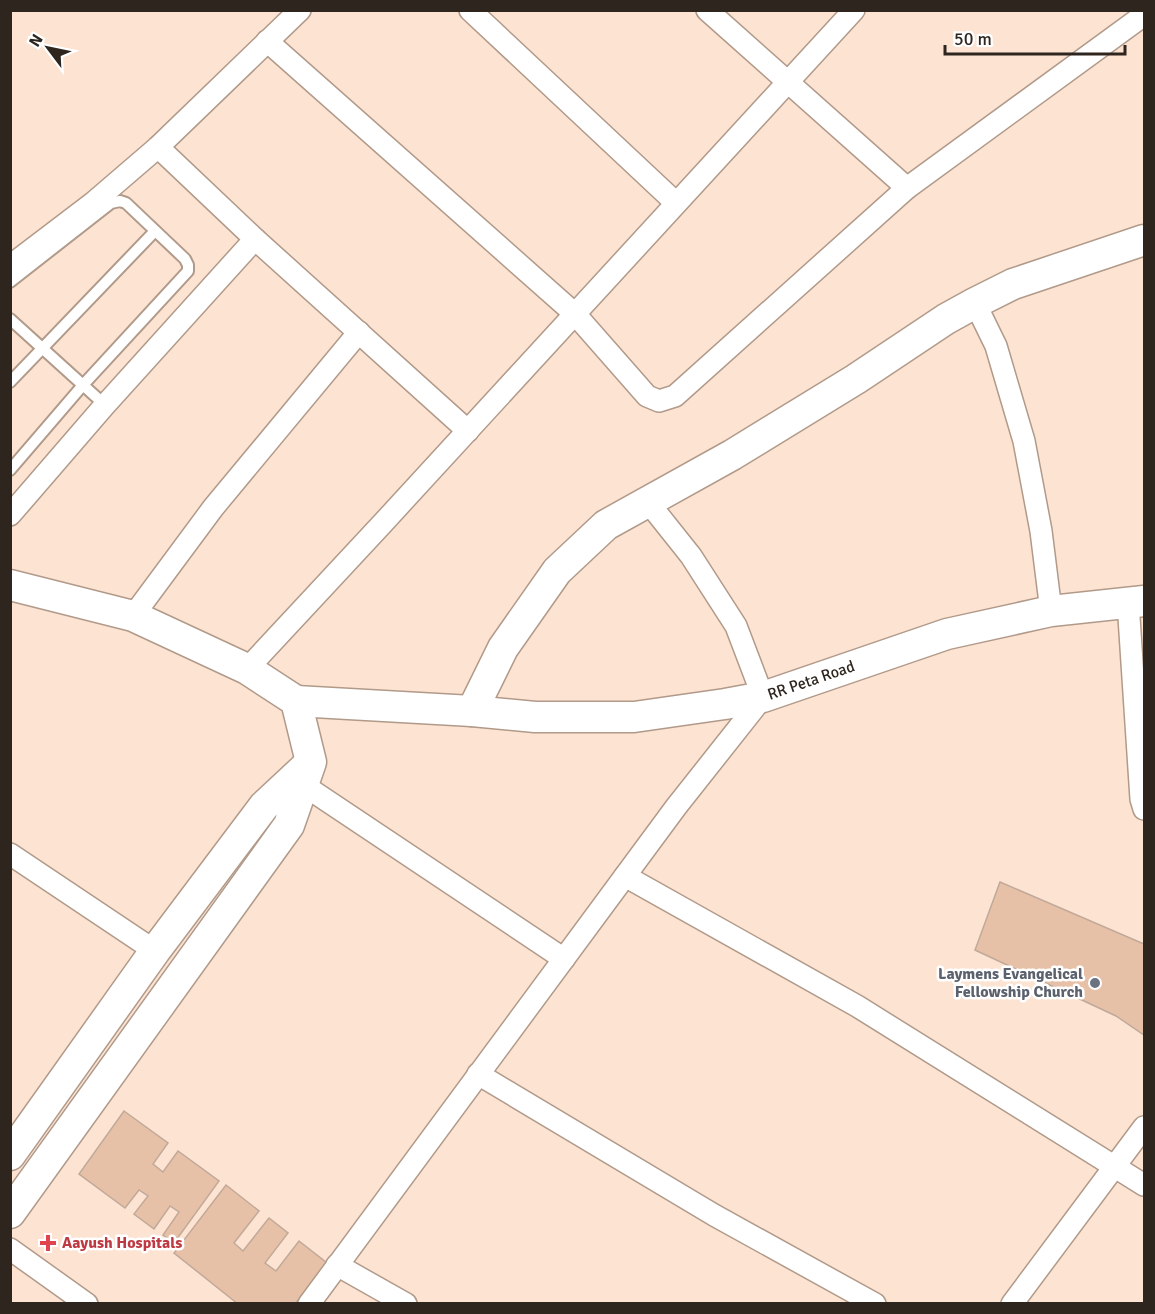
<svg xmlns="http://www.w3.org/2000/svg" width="1155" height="1314" viewBox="0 0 1155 1314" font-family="Signika,sans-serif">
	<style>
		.building { fill: #e7c1a7; stroke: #c1a999; stroke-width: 1.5 }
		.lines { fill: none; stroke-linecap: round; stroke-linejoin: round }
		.lane-casing { stroke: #b19a8a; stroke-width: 14 }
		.street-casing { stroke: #b19a8a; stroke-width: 24 }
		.secondary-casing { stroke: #b19a8a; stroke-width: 33 }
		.lane { stroke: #fff; stroke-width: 10 }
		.street { stroke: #fff; stroke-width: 21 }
		.secondary { stroke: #fff; stroke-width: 30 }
		.worship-dot { fill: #6b7280; stroke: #fff; stroke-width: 2 }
		.health-dot { fill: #e0444e; stroke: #fff; stroke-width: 2 }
		.labels { text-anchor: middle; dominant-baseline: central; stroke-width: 5; stroke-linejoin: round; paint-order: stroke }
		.street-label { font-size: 16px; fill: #2e251e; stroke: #fff }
		.worship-label { font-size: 16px; font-weight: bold; fill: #5b616d; stroke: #fff; text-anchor: end }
		.health-label { font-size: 16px; font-weight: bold; fill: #be3a42; stroke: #fff; text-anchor: start }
	</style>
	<rect width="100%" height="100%" fill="#fce3d2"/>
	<g class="building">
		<polygon points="1000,882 1144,944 1144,1035 1116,1016 975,950"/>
		<polygon points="124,1111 168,1143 153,1164 163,1172 178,1151 219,1181 174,1243 163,1235 179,1212 170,1206 154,1229 134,1214 148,1196 139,1190 125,1208 79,1174"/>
		<polygon points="226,1185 259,1211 234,1243 243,1251 269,1218 288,1233 265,1263 276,1271 299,1241 327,1263 295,1304 238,1304 174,1253"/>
	</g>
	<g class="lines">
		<g class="lane-casing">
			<g id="lane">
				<polyline points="10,282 111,203 120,201 126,203 185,259 188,265 188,271 83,385 10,470"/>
				<polyline points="10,319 105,405"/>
				<polyline points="10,382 155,231"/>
			</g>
		</g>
		<g class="street-casing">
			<g id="street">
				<polyline points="470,10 676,203"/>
				<polyline points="707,10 907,188"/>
				<polyline points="267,41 575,314 647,396 659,401 675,396 907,188 1144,15"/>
				<polyline points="158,147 255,239 468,431"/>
				<polyline points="10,266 94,202 158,147 300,10"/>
				<polyline points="975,303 996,346 1024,441 1041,531 1051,611"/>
				<polyline points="10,515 105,405 255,239"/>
				<polyline points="1128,602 1141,799 1144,809"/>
				<polyline points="133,616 213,508 359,332"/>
				<polyline points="247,669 382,524 854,10"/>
				<polyline points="293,778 564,959"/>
				<polyline points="10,854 155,951"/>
				<polyline points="625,876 857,1006 1144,1185"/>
				<polyline points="478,1074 714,1215 875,1304"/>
				<polyline points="10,1249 87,1304"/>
				<polyline points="337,1265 406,1304"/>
				<polyline points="309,1304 676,807 763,697 736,626 691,556 648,502"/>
				<polyline points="1012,1304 1144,1127"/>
			</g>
		</g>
		<g class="secondary-casing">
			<g id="secondary">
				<polyline points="10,585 133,616 247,669 296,701 311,762 289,825 10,1213"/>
				<path id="s1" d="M296,701L472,711L535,717H634L725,704L763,697L947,634L1051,611L1144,601"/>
				<polyline points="472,711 503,648 557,571 606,525 732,455 856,379 946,319 975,303 1013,284 1144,240"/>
				<polyline points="10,1155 155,951 264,806 309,764"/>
			</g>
		</g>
		<use href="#lane" class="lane"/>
		<use href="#street" class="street"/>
		<use href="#secondary" class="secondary"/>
	</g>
	<circle class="worship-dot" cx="1095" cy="983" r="6"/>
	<path class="health-dot" d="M45 1234h6v6h6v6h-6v6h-6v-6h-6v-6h6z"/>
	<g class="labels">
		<g class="street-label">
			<text stroke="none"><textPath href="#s1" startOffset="520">RR Peta Road</textPath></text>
		</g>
		<g class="worship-label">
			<text x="1083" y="974">Laymens Evangelical<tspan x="1083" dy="18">Fellowship Church</tspan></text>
		</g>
		<g class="health-label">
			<text x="62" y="1243">Aayush Hospitals</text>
		</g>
	</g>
	<rect width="1155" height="1314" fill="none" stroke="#2e251e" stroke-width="24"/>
	<g transform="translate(48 48) rotate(302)" stroke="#ffffff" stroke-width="4.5" paint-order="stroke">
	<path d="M0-4.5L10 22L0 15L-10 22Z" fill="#2e251e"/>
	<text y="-9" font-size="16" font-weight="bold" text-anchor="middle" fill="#2e251e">N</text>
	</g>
	<path d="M945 45v9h180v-9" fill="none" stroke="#2e251e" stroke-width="3"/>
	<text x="954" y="45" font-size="18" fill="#2e251e" stroke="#ffffff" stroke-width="4.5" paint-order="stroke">50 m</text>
</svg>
